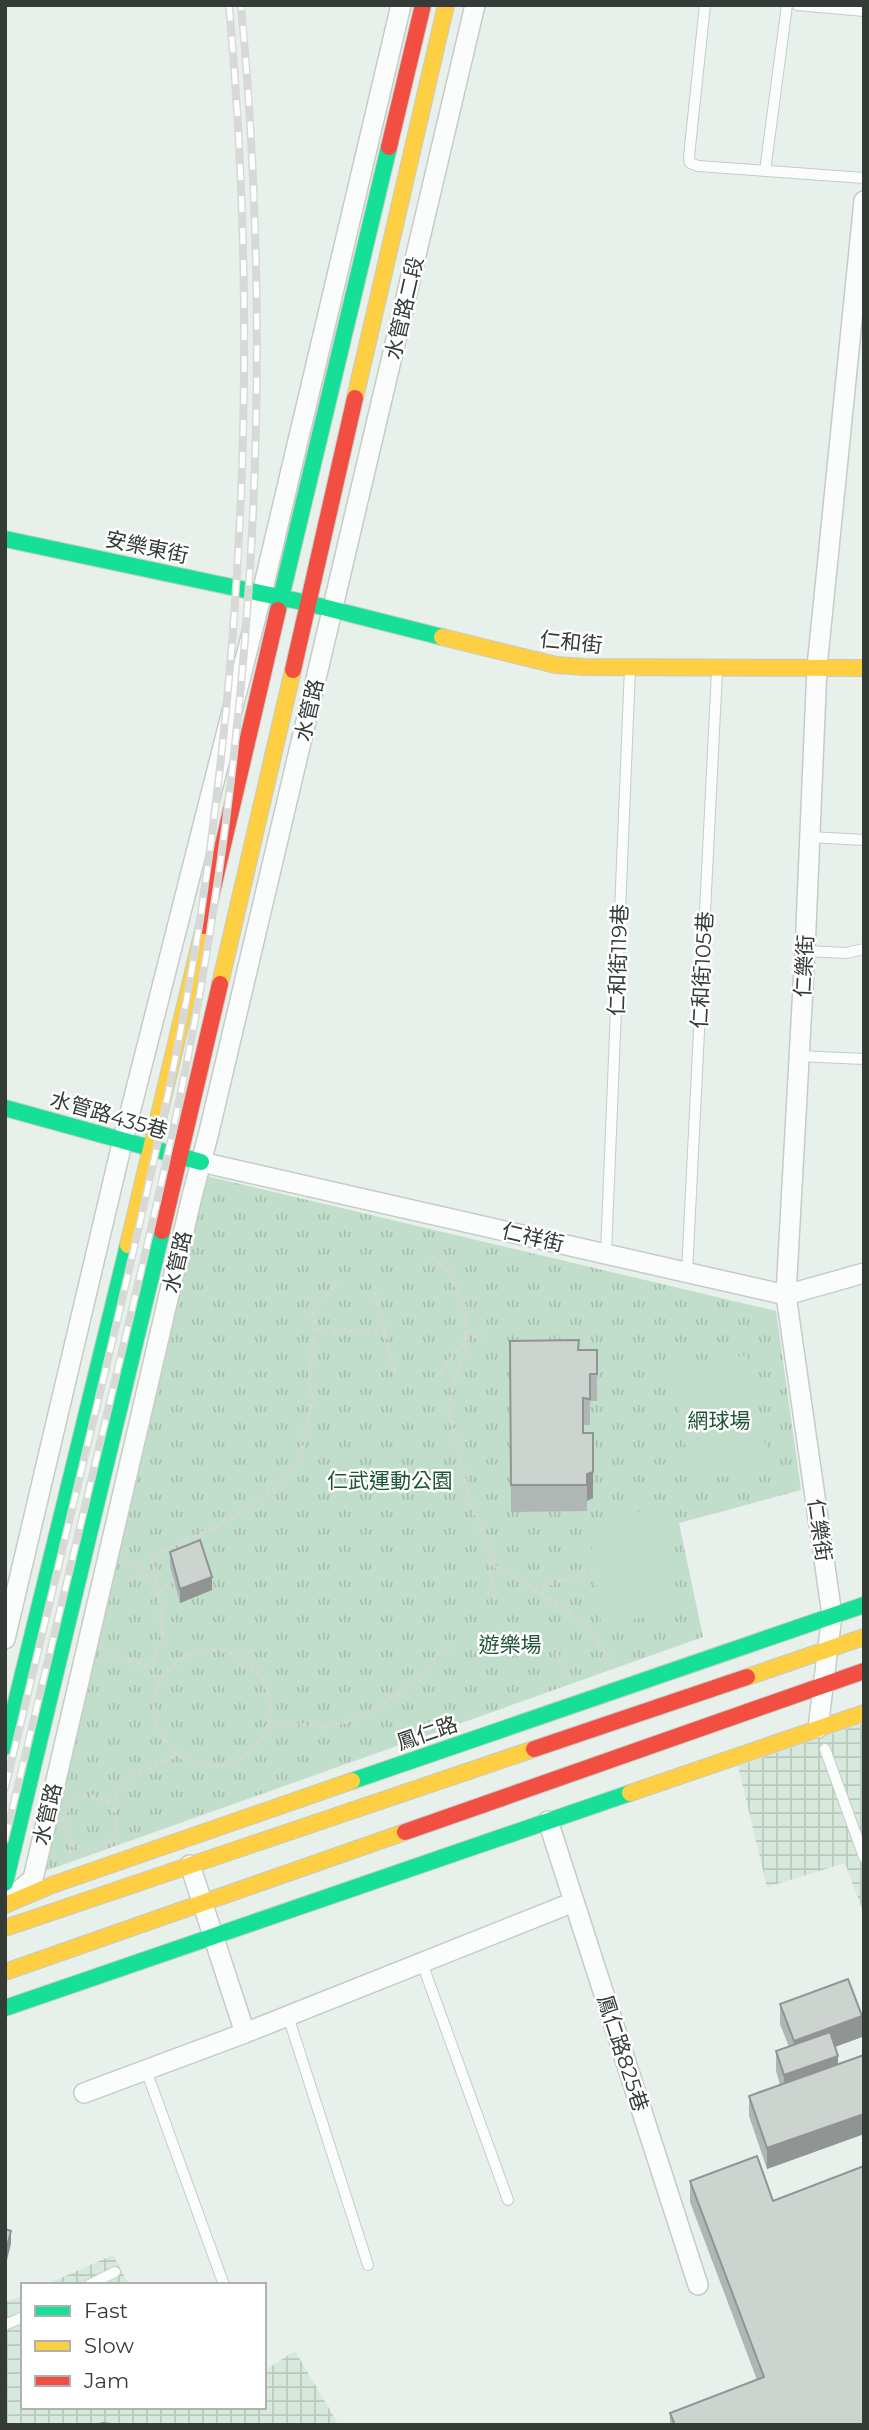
<svg xmlns="http://www.w3.org/2000/svg" width="869" height="2430" viewBox="0 0 869 2430" font-family="Montserrat,'Noto Sans TC',sans-serif">
	<style>
		.industrial { fill: url(#industrial-grid) }
		.park { fill: url(#park-tufts) }
		.pitch { fill: #c1ddcb }
		.lines { fill: none; stroke-linecap: round; stroke-linejoin: round }
		.lane-casing { stroke: #c5ccc7; stroke-width: 12 }
		.street-casing { stroke: #c5ccc7; stroke-width: 22 }
		.fast-casing { stroke: #c5ccc7; stroke-width: 18 }
		.slow-casing { stroke: #c5ccc7; stroke-width: 18 }
		.jam-casing { stroke: #c5ccc7; stroke-width: 18 }
		.path { stroke: #d5d7d6; stroke-width: 3.5; stroke-dasharray: 5 3.5; stroke-linecap: butt }
		.lane { stroke: #fbfdfc; stroke-width: 10 }
		.street { stroke: #fbfdfc; stroke-width: 19 }
		.fast { stroke: #16e098; stroke-width: 16 }
		.slow { stroke: #ffcf43; stroke-width: 16 }
		.jam { stroke: #f24e42; stroke-width: 16 }
		.rail-casing { stroke: #d7d9d7; stroke-width: 8 }
		.rail { stroke: #fff; stroke-width: 5; stroke-dasharray: 16; stroke-linecap: butt }
		.wall { fill: #b0b6b3 }
		.shaded-wall { fill: #909492 }
		.building { fill: #cdd4d0; stroke: #909492; stroke-width: 2 }
		.labels { text-anchor: middle; dominant-baseline: central; stroke-width: 5; stroke-linejoin: round; paint-order: stroke }
		.street-label { font-size: 21px; fill: #353c37; stroke: #fff }
		.park-label { font-size: 21px; fill: #1e5538; stroke: #fff }
	</style>
	<defs>
		<pattern id="industrial-grid" width="8" height="8" patternUnits="userSpaceOnUse" patternTransform="scale(1.75)"><rect width="8" height="8" fill="#d7e9dd"/><path d="M0 4h8M4 0v8" fill="none" stroke="#b9c9be"/></pattern>
		<pattern id="park-tufts" width="24" height="20" patternUnits="userSpaceOnUse" patternTransform="scale(1.75)"><rect width="24" height="20" fill="#c1ddcb"/><path d="M3 7l-1-3M5 7V3M7 7l1-3M15 17l-1-3M17 17v-4M19 17l1-3" fill="none" stroke="#a6bfaf"/></pattern>
	</defs>
	<rect width="100%" height="100%" fill="#e7f0ea"/>
	<g class="industrial">
		<polygon points="864,1723 864,1914 845,1863 767,1887 738,1766"/>
		<polygon points="113,2255 129,2285 45,2285"/>
		<polygon points="23,2295 23,2407 264,2407 264,2371 295,2351 339,2425 5,2425 5,2302"/>
	</g>
	<polygon class="park" points="202,1175 776,1311 801,1490 679,1523 703,1637 31,1876"/>
	<g class="pitch">
		<polygon points="747,1355 757,1410 682,1424 672,1368"/>
		<polygon points="759,1413 770,1469 692,1481 682,1426"/>
		<polygon points="662,1508 680,1613 601,1623 588,1519"/>
	</g>
	<g class="lines">
		<g class="lane-casing">
			<g id="lane">
				<polyline points="705,5 689,156 690,163 698,166 864,178"/>
				<polyline points="797,5 864,11"/>
				<polyline points="765,171 787,5"/>
				<polyline points="810,837 864,840"/>
				<polyline points="805,951 846,953 864,949"/>
				<polyline points="799,1056 864,1059"/>
				<polyline points="606,1253 630,668"/>
				<polyline points="687,1272 717,671"/>
				<polyline points="825,1749 864,1857"/>
				<polyline points="422,1963 508,2200"/>
				<polyline points="288,2016 368,2265"/>
				<polyline points="146,2070 224,2285"/>
				<polyline points="89,2285 115,2272"/>
				<polyline points="5,2325 23,2317"/>
			</g>
		</g>
		<g class="street-casing">
			<g id="street">
				<polyline points="201,1162 786,1295 864,1273"/>
				<polyline points="5,1639 119,1156 262,593 401,5"/>
				<polyline points="818,1728 832,1615 786,1295 805,951 817,667 864,201"/>
				<polyline points="548,1821 698,2285"/>
				<polyline points="190,1865 245,2033"/>
				<polyline points="15,1894 33,1879 192,1196 209,1132 475,5"/>
				<polyline points="84,2093 245,2033 574,1902"/>
			</g>
		</g>
		<g class="fast-casing">
			<g id="fast">
				<polyline points="5,539 307,603 442,637"/>
				<polyline points="278,610 389,147"/>
				<polyline points="5,1108 201,1162"/>
				<polyline points="5,1747 128,1245"/>
				<polyline points="352,1781 864,1605"/>
				<polyline points="5,1883 162,1231"/>
				<polyline points="5,2008 630,1793"/>
			</g>
		</g>
		<g class="slow-casing">
			<g id="slow">
				<polyline points="355,398 446,5"/>
				<polyline points="442,637 556,665 585,667 864,668"/>
				<polyline points="220,984 293,670"/>
				<polyline points="128,1245 204,926"/>
				<polyline points="747,1677 864,1637"/>
				<polyline points="630,1793 864,1713"/>
				<polyline points="5,1905 52,1885 352,1781"/>
				<polyline points="5,1928 534,1749"/>
				<polyline points="5,1972 405,1832"/>
			</g>
		</g>
		<g class="jam-casing">
			<g id="jam">
				<polyline points="389,147 423,5"/>
				<polyline points="293,670 355,398"/>
				<polyline points="204,926 278,610"/>
				<polyline points="162,1231 220,984"/>
				<polyline points="534,1749 747,1677"/>
				<polyline points="405,1832 864,1671"/>
			</g>
		</g>
		<g class="path">
			<polyline points="431,1257 449,1272 465,1307 466,1352 456,1377 448,1407 470,1501 497,1567"/>
			<polyline points="375,1293 395,1373"/>
			<polyline points="314,1331 385,1331"/>
			<polyline points="440,1374 466,1338 486,1335"/>
			<polyline points="125,1559 156,1580"/>
			<polyline points="489,1562 559,1605 594,1635 614,1667"/>
			<polyline points="489,1562 495,1604"/>
			<polyline points="533,1589 595,1570"/>
			<polyline points="158,1593 174,1582"/>
			<circle cx="212" cy="1708" r="58"/>
			<polyline points="556,1653 572,1682"/>
			<polyline points="103,1654 152,1667"/>
			<polyline points="157,1687 152,1667 162,1636 161,1606 152,1556 222,1524 238,1514 285,1482 299,1462 312,1400 309,1383 315,1321 312,1311 341,1278"/>
			<polyline points="268,1722 324,1727 349,1721 374,1711 391,1698 419,1682 436,1657 451,1644"/>
			<circle cx="90" cy="1823" r="27"/>
			<polyline points="108,1803 133,1776 177,1755"/>
			<polyline points="69,1855 74,1841"/>
		</g>
		<use href="#lane" class="lane"/>
		<use href="#street" class="street"/>
		<use href="#fast" class="fast"/>
		<use href="#slow" class="slow"/>
		<use href="#jam" class="jam"/>
		<g class="rail-casing">
			<g id="rail">
				<path d="M5,1788C40,1644 74,1500 109,1355C143,1211 177,1066 200,920C246,615 257,312 229,5"/>
				<path d="M5,1840C41,1688 78,1537 114,1385C145,1255 177,1124 200,992C257,666 272,335 241,5"/>
			</g>
		</g>
		<use href="#rail" class="rail"/>
	</g>
	<g class="wall">
		<polygon points="510,1341 578,1350 597,1350 597,1401 590,1401 590,1425 583,1425 583,1433 593,1433 593,1498 587,1501 587,1511 511,1512"/>
		<polygon points="170,1552 212,1590 180,1603 170,1566"/>
		<polygon points="780,2004 862,2037 834,2047 838,2064 864,2055 864,2134 767,2169 749,2116 749,2096 780,2085 776,2071 776,2051 789,2047 780,2024"/>
		<polygon points="690,2181 773,2201 864,2425 670,2425 670,2413 757,2380 690,2202"/>
	</g>
	<g class="shaded-wall">
		<polygon points="593,1472 593,1498 587,1501 587,1474"/>
		<polygon points="212,1577 212,1590 180,1603 180,1589"/>
		<polygon points="862,2016 862,2037 794,2062 794,2041"/>
		<polygon points="838,2056 838,2076 784,2095 784,2075"/>
		<polygon points="864,2114 864,2134 767,2169 767,2148"/>
		<polygon points="11,2231 11,2244 5,2268 5,2254"/>
	</g>
	<g class="building">
		<polygon points="579,1340 578,1350 597,1350 597,1374 590,1374 590,1399 583,1398 583,1433 593,1433 593,1472 587,1474 587,1485 511,1485 510,1341"/>
		<polygon points="200,1540 212,1577 180,1589 170,1552"/>
		<polygon points="848,1979 862,2016 794,2041 780,2004"/>
		<polygon points="830,2032 838,2056 784,2075 776,2051"/>
		<polygon points="864,2055 864,2114 767,2148 749,2096"/>
		<polygon points="757,2156 773,2201 864,2166 864,2425 675,2425 670,2413 764,2377 690,2181"/>
		<polygon points="5,2229 11,2231 5,2254"/>
		<polygon points="102,2423 120,2425 100,2425"/>
	</g>
	<g class="labels">
		<g class="street-label">
			<text transform="translate(404 308) rotate(-77)">水管路二段</text>
			<text transform="translate(147 547) rotate(12)">安樂東街</text>
			<text transform="translate(571 642) rotate(6)">仁和街</text>
			<text transform="translate(309 710) rotate(-77)">水管路</text>
			<text transform="translate(618 960) rotate(-88)">仁和街119巷</text>
			<text transform="translate(804 966) rotate(-87)">仁樂街</text>
			<text transform="translate(702 970) rotate(-87)">仁和街105巷</text>
			<text transform="translate(109 1115) rotate(16)">水管路435巷</text>
			<text transform="translate(533 1237) rotate(13)">仁祥街</text>
			<text transform="translate(177 1262) rotate(-77)">水管路</text>
			<text transform="translate(820 1530) rotate(82)">仁樂街</text>
			<text transform="translate(427 1733) rotate(-19)">鳳仁路</text>
			<text transform="translate(47 1814) rotate(-77)">水管路</text>
			<text transform="translate(623 2053) rotate(72)">鳳仁路825巷</text>
		</g>
		<g class="park-label">
			<text x="719" y="1420">網球場</text>
			<text x="390" y="1480">仁武運動公園</text>
			<text x="510" y="1644">遊樂場</text>
		</g>
	</g>
	<rect width="869" height="2430" fill="none" stroke="#353c37" stroke-width="14"/>
	<rect x="21" y="2283" width="245" height="126" fill="#ffffff" stroke="#aeb1af" stroke-width="2"/>
	<rect x="35" y="2306" width="35" height="10" fill="#16e098" stroke="#aeb1af" stroke-width="2"/>
	<text x="84" y="2318" font-size="21" fill="#353c37">Fast</text>
	<rect x="35" y="2341" width="35" height="10" fill="#ffcf43" stroke="#aeb1af" stroke-width="2"/>
	<text x="84" y="2353" font-size="21" fill="#353c37">Slow</text>
	<rect x="35" y="2376" width="35" height="10" fill="#f24e42" stroke="#aeb1af" stroke-width="2"/>
	<text x="84" y="2388" font-size="21" fill="#353c37">Jam</text>
</svg>
